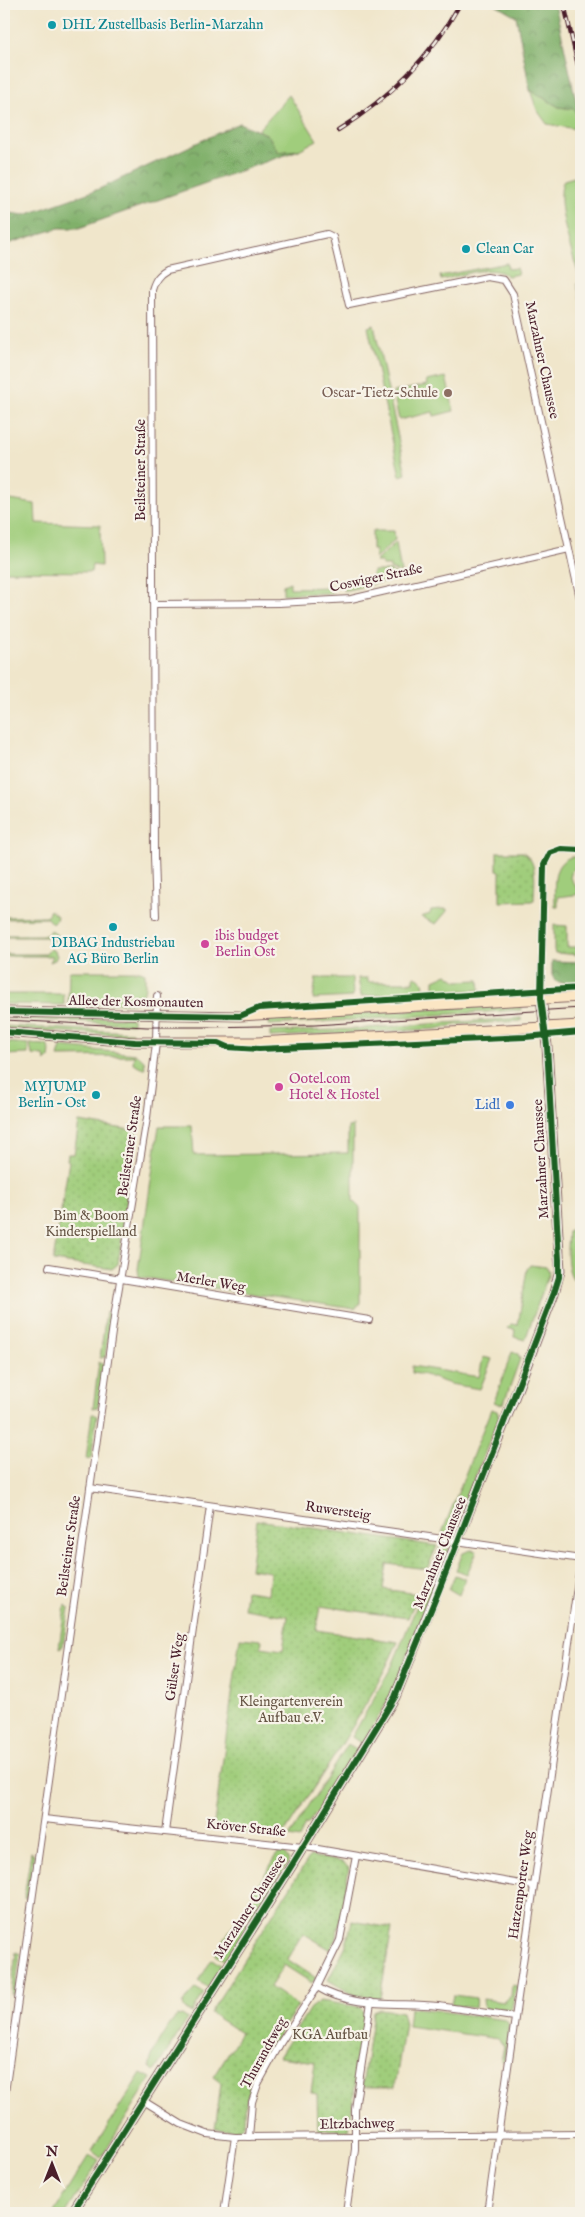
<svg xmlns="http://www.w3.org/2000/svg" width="585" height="2217" viewBox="0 0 585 2217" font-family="'IM FELL English',serif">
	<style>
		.grass { fill: #a0cd7b; stroke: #757653 }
		.forest { fill: url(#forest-crowns); stroke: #65684b }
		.park { fill: url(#park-dots); stroke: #757653 }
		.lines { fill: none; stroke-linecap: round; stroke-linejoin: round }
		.minor-casing { stroke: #846563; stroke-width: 8 }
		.tertiary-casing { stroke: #846563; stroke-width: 11 }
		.secondary-casing { stroke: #846563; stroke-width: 11 }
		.minor { stroke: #fff; stroke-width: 6 }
		.tertiary { stroke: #fff; stroke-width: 9 }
		.secondary { stroke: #fbe6c4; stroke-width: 9 }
		.tram { stroke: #4a1f2b; stroke-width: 1 }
		.rail-casing { stroke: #4a1f2b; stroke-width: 4.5 }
		.rail { stroke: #f7f3e8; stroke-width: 2.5; stroke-dasharray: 8; stroke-linecap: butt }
		.cycleway-casing { stroke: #f7f3e8; stroke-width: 9 }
		.cycleway { stroke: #1b5e20; stroke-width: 6 }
		.culture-dot { fill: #0f9aa8; stroke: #f7f3e8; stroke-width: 2 }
		.education-dot { fill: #8d6e63; stroke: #f7f3e8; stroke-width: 2 }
		.hotel-dot { fill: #d1479c; stroke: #f7f3e8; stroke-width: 2 }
		.shop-dot { fill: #3f7fe0; stroke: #f7f3e8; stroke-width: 2 }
		.labels { text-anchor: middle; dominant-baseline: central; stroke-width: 4.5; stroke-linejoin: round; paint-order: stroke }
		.culture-label { font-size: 14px; fill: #0d838f; stroke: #f7f3e8; text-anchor: start }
		.street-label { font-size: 14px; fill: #4a1f2b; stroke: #f7f3e8 }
		.education-label { font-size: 14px; fill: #785e54; stroke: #f7f3e8; text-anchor: end }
		.hotel-label { font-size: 14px; fill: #b23c85; stroke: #f7f3e8; text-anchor: start }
		.shop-label { font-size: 14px; fill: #366cbe; stroke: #f7f3e8; text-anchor: end }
		.park-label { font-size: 14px; fill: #645343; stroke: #f7f3e8 }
	</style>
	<defs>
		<pattern id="forest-crowns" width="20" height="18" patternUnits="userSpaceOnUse" patternTransform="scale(1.25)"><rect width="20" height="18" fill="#80b06b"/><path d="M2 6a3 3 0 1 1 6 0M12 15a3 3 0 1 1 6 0" fill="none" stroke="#6b8f58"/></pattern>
		<pattern id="park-dots" width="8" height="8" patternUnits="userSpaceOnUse" patternTransform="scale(1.25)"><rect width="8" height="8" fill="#a0cd7b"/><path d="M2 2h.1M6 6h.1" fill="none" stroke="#8bb06a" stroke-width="1.8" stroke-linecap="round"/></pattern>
	</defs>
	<rect width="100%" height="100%" fill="#f7f3e8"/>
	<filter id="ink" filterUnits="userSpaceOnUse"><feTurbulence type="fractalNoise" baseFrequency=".02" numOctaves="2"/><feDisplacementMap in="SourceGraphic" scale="10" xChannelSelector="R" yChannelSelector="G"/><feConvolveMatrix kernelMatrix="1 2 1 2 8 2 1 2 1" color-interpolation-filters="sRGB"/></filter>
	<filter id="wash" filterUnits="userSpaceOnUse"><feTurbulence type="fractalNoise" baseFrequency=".0096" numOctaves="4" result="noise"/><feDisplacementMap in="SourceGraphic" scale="20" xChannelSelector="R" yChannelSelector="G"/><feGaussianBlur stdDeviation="1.12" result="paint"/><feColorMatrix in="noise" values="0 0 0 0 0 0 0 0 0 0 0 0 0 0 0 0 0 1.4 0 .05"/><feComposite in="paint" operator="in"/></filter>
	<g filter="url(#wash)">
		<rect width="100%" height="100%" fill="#f0e6cb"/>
		<g class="grass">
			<polygon points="530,90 559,107 574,109 581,124 581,130 547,124 537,110"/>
			<polygon points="289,95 317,140 299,150 278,152 268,135 258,130"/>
			<path d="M581,175V302L577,284L581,282C574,259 553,201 564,180Z"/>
			<path d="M507,263L508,269L516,268L518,274L508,276C490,263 462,276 441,280L440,276Z"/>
			<polygon points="374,325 406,474 400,476 368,327"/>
			<polygon points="446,377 454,411 434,416 433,412 399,420 393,392 427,385 426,381"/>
			<polygon points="4,499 35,504 36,523 100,525 101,566 92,565 91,572 4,571"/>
			<polygon points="372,531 394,531 395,540 375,559 375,550 372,550"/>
			<polygon points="396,542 401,573 390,569 390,566 382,566 382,562 375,562"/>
			<polygon points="373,571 390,571 400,576 395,579 343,591 345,582 372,582"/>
			<polygon points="290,582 290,588 332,587 332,593 283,594 283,585"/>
			<path d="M571,857H581V865L572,870L570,878L581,894L558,897V907H555C555,888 550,864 571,857Z"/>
			<polygon points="442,909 447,909 447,911 436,924 421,917 430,914 431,910"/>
			<polygon points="50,910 57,916 56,920 52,924 47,918 4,919 4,917 47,916"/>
			<polygon points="50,930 57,935 55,940 52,943 46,937 4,937 4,935 47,935"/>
			<polygon points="50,949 55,951 57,956 55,960 50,962 53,956 4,956 4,954 46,954"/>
			<path d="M71,971H140L145,973C145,985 147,998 134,1003L68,1005L69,972Z"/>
			<polygon points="447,974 457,981 479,980 480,990 434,992 434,980"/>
			<path d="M414,976C424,979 424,983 424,993L361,996L358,978H368V982H414Z"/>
			<polygon points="316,978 352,978 353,997 313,999"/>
			<polygon points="4,994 64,994 64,1005 4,1004"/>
			<polygon points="520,1004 521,1010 269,1025 269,1018"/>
			<polygon points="4,1016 133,1018 133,1024 4,1018"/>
			<polygon points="521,1018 521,1021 456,1025 436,1029 270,1037 270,1032 337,1030"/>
			<path d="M4,1026L132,1032V1036C89,1032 47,1032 4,1029Z"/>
			<polygon points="4,1042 28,1044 28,1054 4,1055"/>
			<polygon points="30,1044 47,1045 50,1051 49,1058 45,1061 44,1056 32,1055"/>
			<polygon points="61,1047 136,1054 144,1061 145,1069 133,1063 134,1056 58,1057"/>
			<polygon points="159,1126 192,1126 194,1155 348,1153 348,1127 353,1126 353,1201 360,1208 360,1303 355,1309 139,1277 138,1269"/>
			<path d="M573,1227H581V1286C564,1278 567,1249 568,1232Z"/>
			<polygon points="530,1265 547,1267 549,1273 525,1340 514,1337 515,1330 507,1328 511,1324 518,1325 527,1269"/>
			<polygon points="106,1312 111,1314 105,1357 100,1358"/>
			<polygon points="512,1352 518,1354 520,1359 504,1403 499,1404 494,1402"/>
			<polygon points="483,1357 492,1359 480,1389 450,1384 425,1375 412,1373 412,1366 479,1377"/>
			<polygon points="99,1362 104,1365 98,1407 93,1408"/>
			<polygon points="491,1409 497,1411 499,1417 466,1500 463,1499 460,1505 463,1507 453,1534 442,1533"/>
			<polygon points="92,1413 97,1416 91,1458 86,1459"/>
			<polygon points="441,1545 447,1546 449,1549 437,1580 429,1575"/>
			<polygon points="471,1550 477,1551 467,1574 456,1570 463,1553"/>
			<polygon points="455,1575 465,1579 459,1595 449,1589"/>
			<polygon points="427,1581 435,1585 392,1694 362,1744 352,1737 392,1666"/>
			<polygon points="65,1605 69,1608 63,1646 59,1648"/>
			<polygon points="348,1744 358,1750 317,1815 315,1813 307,1825 305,1824 299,1839 289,1837"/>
			<polygon points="31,1852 34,1854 28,1897 24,1898"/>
			<polygon points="279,1852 284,1853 289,1861 252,1919 241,1912"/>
			<polygon points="240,1919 248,1924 225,1961 215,1954 235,1922"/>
			<polygon points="16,1952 20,1954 15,1993 11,1995"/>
			<polygon points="212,1959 222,1966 208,1988 199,1981"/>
			<polygon points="512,1985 517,1986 511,2011 507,2013 484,2008 483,1999 504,2002 511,1996"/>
			<polygon points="195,1988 204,1993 192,2013 185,2009 183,2005"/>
			<polygon points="453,1995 476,1998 475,2008 451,2005"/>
			<polygon points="410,2008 417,2008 506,2020 509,2025 504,2062 501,2061 504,2046 498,2039 408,2026"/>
			<path d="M182,2015L188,2019L154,2072L150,2068C148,2055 168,2026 177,2016Z"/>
			<polygon points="141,2073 151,2078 101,2158 92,2151"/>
			<polygon points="89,2155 99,2161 66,2213 53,2213"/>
		</g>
		<g class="forest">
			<polygon points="495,4 555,4 581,124 574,109 559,107 530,90 516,16"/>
			<polygon points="239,123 268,135 278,152 299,150 79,228 59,228 4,245 4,198 9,213 25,215 99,189"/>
			<polygon points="552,961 581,962 581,983 562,983 555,981 552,975"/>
		</g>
		<g class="park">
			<path d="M497,852H523C539,862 534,884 534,900L532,901L500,902V871L497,870Z"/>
			<polygon points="554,925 567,926 567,947 581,947 581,955 555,953 554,950"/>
			<polygon points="79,1122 132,1130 137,1133 118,1264 112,1269 53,1261 69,1161 67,1160 68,1154 74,1154"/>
			<path d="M257,1520L437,1546L427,1569L387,1564L383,1589L418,1594L408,1618L320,1606L316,1630L398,1642C367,1711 322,1774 282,1837L213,1830L240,1638L262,1640L261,1647L283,1650L288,1616L244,1609L246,1591L268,1594L270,1572L250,1569Z"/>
			<path d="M310,1856L343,1862L349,1867C344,1895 342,1924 331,1950L303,1933L287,1959L316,1978L312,1983L284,1965L270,1987L298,2006C274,2042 244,2079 244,2124L238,2131L215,2129L221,2083L213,2077L241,2033L210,2013Z"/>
			<polygon points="352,1921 392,1928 380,1998 354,1995 328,1980 346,1945"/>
			<polygon points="320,2001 360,2007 365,2014 349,2130 318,2130 317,2094 311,2093 315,2062 279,2057 310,2008"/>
			<polygon points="379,2009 402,2012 405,2023 395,2087 362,2087 373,2012"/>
		</g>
	</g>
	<g filter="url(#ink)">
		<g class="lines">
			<g class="minor-casing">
				<g id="minor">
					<polyline points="154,604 279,603 351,599 569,549"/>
					<path d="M156,916L154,856L152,290C155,280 158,275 167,270L327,234L333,237L349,305L487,277L504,280L513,294L581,603"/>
					<polyline points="541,998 544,865 550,853 561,849 581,850"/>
					<polyline points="49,1267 369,1320"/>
					<polyline points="90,1488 581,1559"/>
					<polyline points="44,1819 312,1848 533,1886"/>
					<polyline points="165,1832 210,1506"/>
					<path d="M317,1987C353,2009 398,2002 438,2006C464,2009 490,2014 515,2017"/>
					<polyline points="4,2100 115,1311 147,1118 156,1043 157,996"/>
					<polyline points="142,2100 181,2124 207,2134 235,2137 581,2134"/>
					<polyline points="249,2137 252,2102 258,2084 281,2042 317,1987 340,1940 356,1856"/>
					<polyline points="224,2213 235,2137"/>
					<polyline points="346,2213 355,2149 355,2109 371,2002"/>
					<polyline points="487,2213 581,1559"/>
				</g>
			</g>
			<g class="tertiary-casing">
				<polyline id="tertiary" points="72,2213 292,1865 395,1697 509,1411 554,1293 560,1271 547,1046 541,998"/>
			</g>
			<g class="secondary-casing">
				<g id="secondary">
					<polyline points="4,1012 240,1016 581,997"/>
					<polyline points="4,1032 135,1042 257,1042 581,1025"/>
				</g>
			</g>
			<use href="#minor" class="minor"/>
			<use href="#tertiary" class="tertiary"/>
			<use href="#secondary" class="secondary"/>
			<polyline class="tram" points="4,1020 147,1027 205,1027 315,1025 581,1008"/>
			<g class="rail-casing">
				<g id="rail">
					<polyline points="564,4 581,78"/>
					<path d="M338,130C390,98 430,58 460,4"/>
				</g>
			</g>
			<use href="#rail" class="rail"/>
			<g class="cycleway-casing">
				<g id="cycleway">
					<polyline points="4,1012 240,1016 259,1008 581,988"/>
					<polyline points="4,1032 135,1042 218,1043 227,1047 259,1049 525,1037 581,1032"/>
					<polyline points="72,2213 292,1865 395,1697 439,1590 554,1293 559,1277 559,1260 547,1046 541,998 544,865 550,853 561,849 581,850"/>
				</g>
			</g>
			<use href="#cycleway" class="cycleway"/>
		</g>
	</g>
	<g class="culture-dot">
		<circle cx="52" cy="25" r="5"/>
		<circle cx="466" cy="249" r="5"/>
		<circle cx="113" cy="927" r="5"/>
		<circle cx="96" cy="1095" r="5"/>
	</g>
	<circle class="education-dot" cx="448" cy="393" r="5"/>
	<g class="hotel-dot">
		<circle cx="205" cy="944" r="5"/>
		<circle cx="279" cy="1087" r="5"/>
	</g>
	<circle class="shop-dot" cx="510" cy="1105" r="5"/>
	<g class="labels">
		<g class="culture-label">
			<text x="62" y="25">DHL Zustellbasis Berlin-Marzahn</text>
			<text x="476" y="249">Clean Car</text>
			<text x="113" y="943" text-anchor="middle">DIBAG Industriebau<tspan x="113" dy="16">AG Büro Berlin</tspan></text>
			<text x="86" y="1087" text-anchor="end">MYJUMP<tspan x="86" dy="16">Berlin – Ost</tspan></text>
		</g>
		<g class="street-label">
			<text transform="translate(542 360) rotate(78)">Marzahner Chaussee</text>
			<text transform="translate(141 470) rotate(-90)">Beilsteiner Straße</text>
			<text transform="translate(376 578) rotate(-12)">Coswiger Straße</text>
			<text transform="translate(136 1002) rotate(1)">Allee der Kosmonauten</text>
			<text transform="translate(130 1146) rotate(-82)">Beilsteiner Straße</text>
			<text transform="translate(541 1159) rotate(-93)">Marzahner Chaussee</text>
			<text transform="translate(211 1282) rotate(9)">Merler Weg</text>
			<text transform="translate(338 1511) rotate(8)">Ruwersteig</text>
			<text transform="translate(69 1546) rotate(-82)">Beilsteiner Straße</text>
			<text transform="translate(440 1553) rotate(-68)">Marzahner Chaussee</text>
			<text transform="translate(175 1667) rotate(-82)">Gülser Weg</text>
			<text transform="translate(246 1828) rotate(6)">Kröver Straße</text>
			<text transform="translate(521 1885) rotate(-82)">Hatzenporter Weg</text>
			<text transform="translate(250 1907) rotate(-57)">Marzahner Chaussee</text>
			<text transform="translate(264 2053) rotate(-61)">Thurandtweg</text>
			<text transform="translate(357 2124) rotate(-1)">Eltzbachweg</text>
		</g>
		<g class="education-label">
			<text x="438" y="393">Oscar-Tietz-Schule</text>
		</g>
		<g class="hotel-label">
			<text x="215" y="936">ibis budget<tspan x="215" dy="16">Berlin Ost</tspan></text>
			<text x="289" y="1079">Ootel.com<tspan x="289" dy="16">Hotel &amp; Hostel</tspan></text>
		</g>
		<g class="shop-label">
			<text x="500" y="1105">Lidl</text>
		</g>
		<g class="park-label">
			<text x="91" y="1216">Bim &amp; Boom<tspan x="91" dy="16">Kinderspielland</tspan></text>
			<text x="291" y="1702">Kleingartenverein<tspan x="291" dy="16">Aufbau e.V.</tspan></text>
			<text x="330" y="2035">KGA Aufbau</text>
		</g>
	</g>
	<rect width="585" height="2217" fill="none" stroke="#f7f3e8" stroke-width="20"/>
	<g transform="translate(52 2164)" stroke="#f7f3e8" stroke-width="4" paint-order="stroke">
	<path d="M0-4L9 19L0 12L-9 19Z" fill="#4a1f2b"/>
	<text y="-8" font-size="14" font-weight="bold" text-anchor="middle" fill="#4a1f2b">N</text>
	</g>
</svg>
